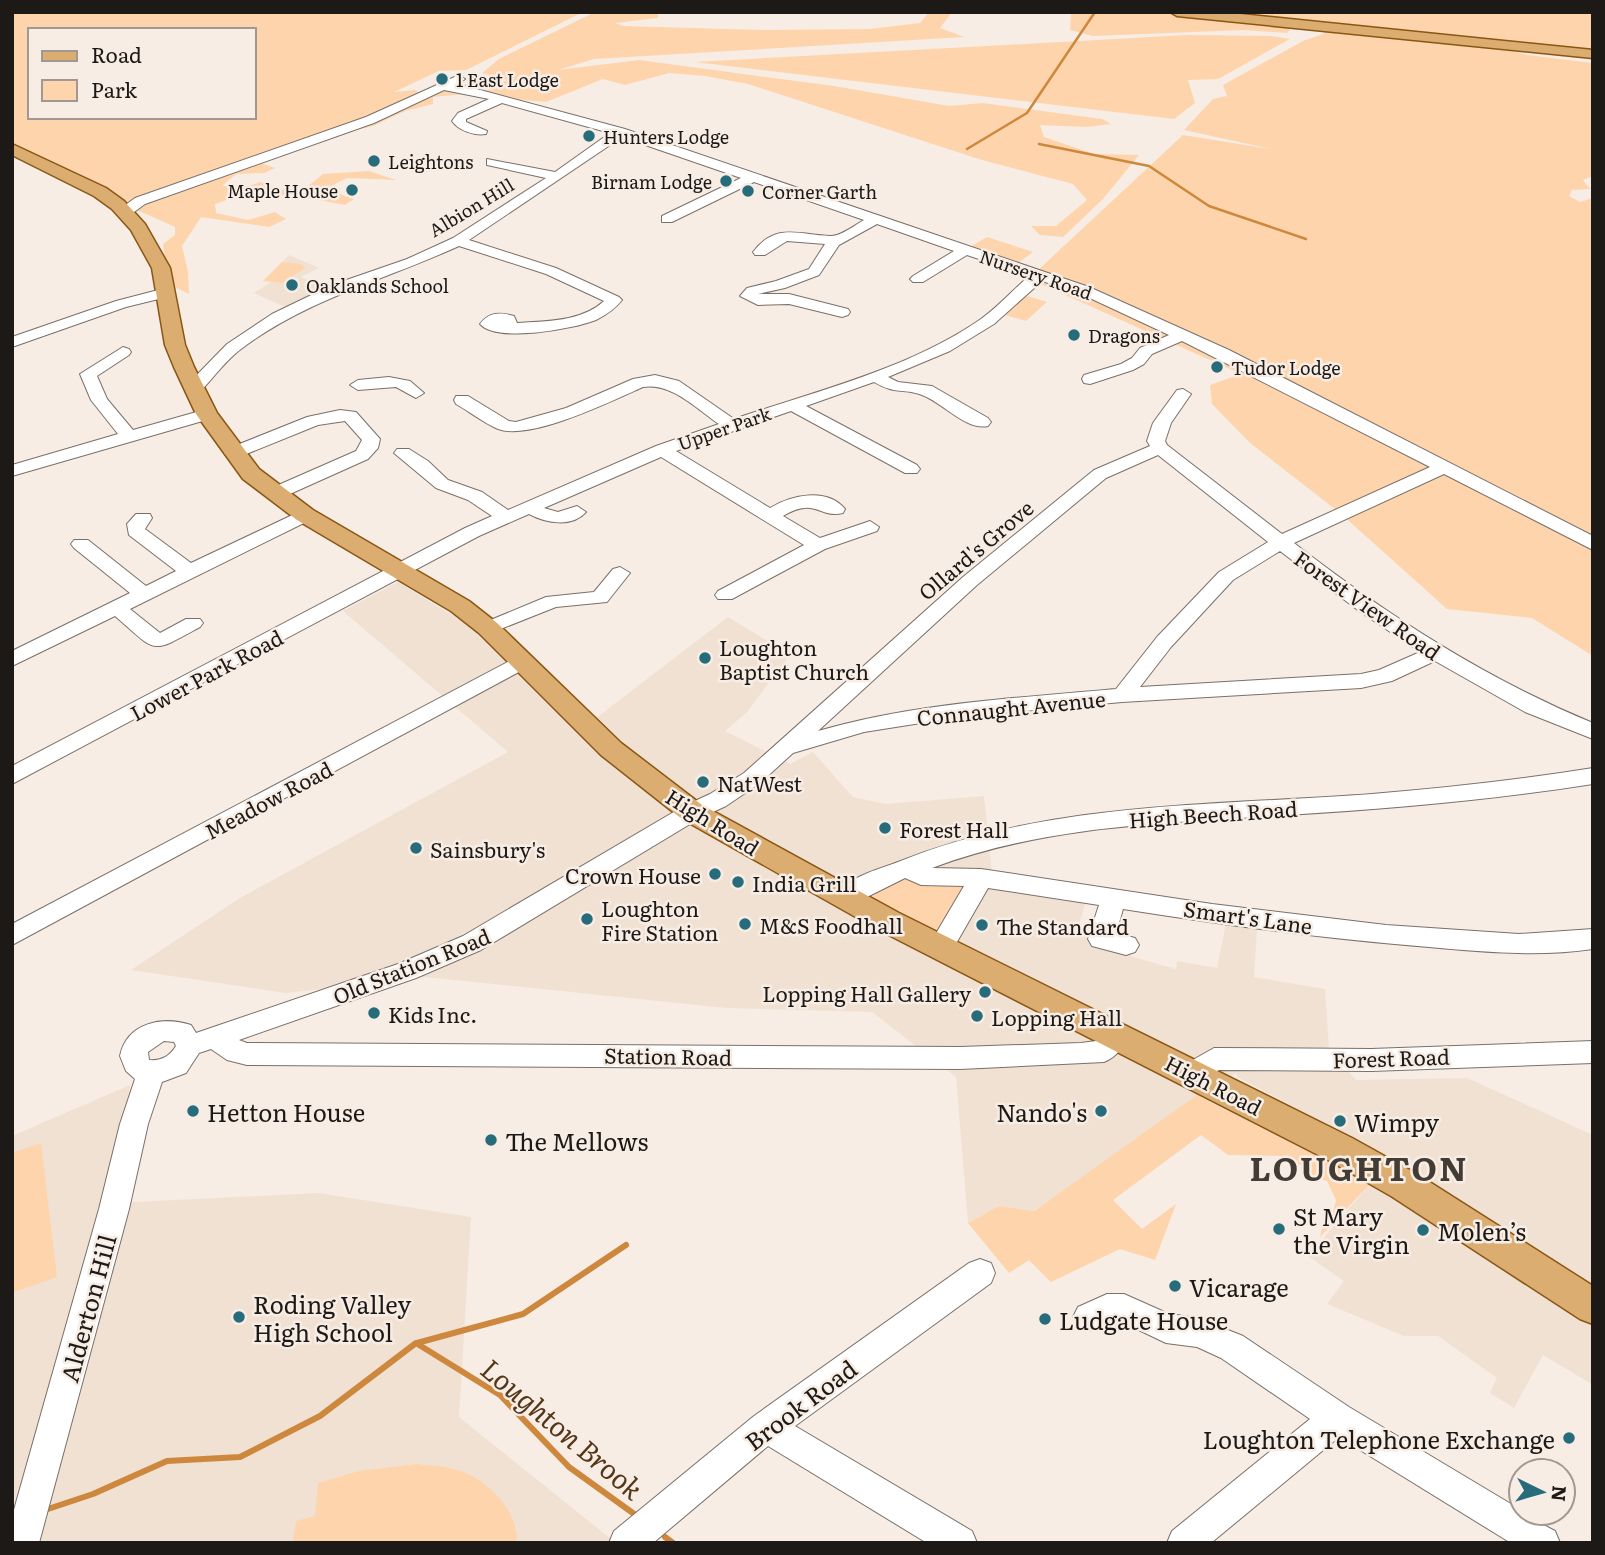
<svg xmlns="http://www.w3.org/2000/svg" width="1605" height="1555" viewBox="0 0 1605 1555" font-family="Literata,serif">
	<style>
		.built { fill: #f1e1d3 }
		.green { fill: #fed4ac; fill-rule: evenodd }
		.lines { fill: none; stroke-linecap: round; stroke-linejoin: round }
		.stream-far1 { stroke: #cd883e; stroke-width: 2.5 }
		.stream { stroke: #cd883e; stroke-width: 6 }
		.minor-casing { stroke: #797069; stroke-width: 2 }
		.major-casing { stroke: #8a5613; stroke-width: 3 }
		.minor { fill: #fff; fill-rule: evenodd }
		.major { fill: #dcad71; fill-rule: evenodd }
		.poi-dot { fill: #276c7b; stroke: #f7ede5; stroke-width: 2.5 }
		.labels { text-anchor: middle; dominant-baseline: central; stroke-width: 5; stroke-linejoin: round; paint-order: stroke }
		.far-poi-label { font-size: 18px; fill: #1d1916; stroke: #f7ede5; text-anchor: start }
		.far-street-label { font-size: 18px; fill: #1d1916; stroke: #f7ede5 }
		.street-label { font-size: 21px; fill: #1d1916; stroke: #f7ede5 }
		.poi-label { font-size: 21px; fill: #1d1916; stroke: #f7ede5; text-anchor: start }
		.near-poi-label { font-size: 24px; fill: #1d1916; stroke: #f7ede5; text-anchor: start }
		.near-street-label { font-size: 24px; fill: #1d1916; stroke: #f7ede5 }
		.near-water-label { font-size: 28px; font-style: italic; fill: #543718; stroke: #f7ede5 }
		.near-district-label { font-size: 33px; font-weight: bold; letter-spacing: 2px; fill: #433c35; stroke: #f7ede5 }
	</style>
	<rect width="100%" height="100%" fill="#f7ede5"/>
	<g class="built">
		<polygon points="289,255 319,268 301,277 328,289 285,307 254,293 271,282 265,280"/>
		<polygon points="398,582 476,630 579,731 728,617 790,655 747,712 725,731 790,764 813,752 853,797 886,804 984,796 993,884 1087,897 1077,932 1097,936 1094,946 1176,969 1177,961 1217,968 1226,923 1257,929 1254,977 1325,989 1329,1049 1356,1080 1467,1078 1593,1135 1593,1385 1543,1355 1514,1408 1490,1393 1497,1378 1438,1336 1404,1336 1327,1304 1344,1281 1308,1256 1369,1185 1388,1156 1237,1077 1236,1073 1033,1211 999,1206 968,1223 956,1077 872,1012 726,1008 425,977 286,993 131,970 240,898 508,752 343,611"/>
		<polygon points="130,1085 115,1203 319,1193 471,1217 459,1417 616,1543 22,1543 12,1479 12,1136"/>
	</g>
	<g class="green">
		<path d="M12,12H588L579,14L466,70L439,71L394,92L416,90L422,97C439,90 455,88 474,93L433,97V104L405,111L373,126L306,141L258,162L275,168L264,173L236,174L222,186L247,187L260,182L285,190L308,186L323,174L369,171L396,180L347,178L325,189L354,199L345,205L297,196L249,192L215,204L216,213L248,220L275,212L286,219L269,227L201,217L182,246L188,272L189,294L169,284L163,244L175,235V227L137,210L149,200L125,202L12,147ZM30,30H254V117H30Z"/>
		<polygon points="658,12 658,18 615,23 624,26 766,30 870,29 920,23 929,12 952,12 940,28 964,37 594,59 558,70 639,60 834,86 949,106 983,103 1102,119 1111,124 1086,127 1040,125 1044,137 1094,154 1139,155 1103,199 1063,237 1040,235 1031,226 1056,226 1087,200 1073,184 982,160 748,84 705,76 669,73 625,85 603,79 546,102 504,98 484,92 507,80 482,73 499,59 591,14"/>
		<polygon points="1071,12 1158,12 1293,26 1287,33 1243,30 1093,36 1070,30"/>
		<polygon points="1192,12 1593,12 1593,52"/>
		<polygon points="1325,29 1503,49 1528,55 1593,63 1593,176 1583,180 1590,189 1572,190 1569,196 1580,202 1593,198 1593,656 1532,618 1447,609 1340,513 1250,443 1212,404 1210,385 1241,374 1021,275 1037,271 1183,135 1276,150 1184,130 1213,99 1227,96 1223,85 1303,41 1323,34"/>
		<polygon points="1187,35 1271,36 1290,39 1218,79 1188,80 1195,103 1174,119 695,62"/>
		<polygon points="987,237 1033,252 1018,263 970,247"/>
		<polygon points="282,262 301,264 305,268 282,283 263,281"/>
		<polygon points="1027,296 1047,302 1026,321 1005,315"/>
		<polygon points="910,876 969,886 939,930 926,926 874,899 874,891"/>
		<polygon points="1197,1095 1364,1180 1369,1185 1320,1237 1325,1217 1332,1216 1336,1200 1327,1181 1311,1176 1304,1181 1307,1168 1282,1156 1228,1155 1201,1135 1113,1200 1142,1229 1176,1204 1155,1260 1120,1249 1051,1282 1029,1260 1009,1273 968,1223 999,1206 1034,1211"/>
		<polygon points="41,1143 57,1277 12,1293 12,1153"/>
		<path d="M418,1464C431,1466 446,1466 457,1470C488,1479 518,1510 517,1543H293L296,1521L315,1516L318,1483L359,1471Z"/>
	</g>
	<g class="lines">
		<g class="stream-far1">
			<polyline points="1039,144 1149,166 1209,206 1306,239"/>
			<polyline points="967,149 1027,113 1095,12"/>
		</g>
		<g class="stream">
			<polyline points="417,1343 523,1314 626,1245"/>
			<polyline points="45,1510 93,1494 167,1461 240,1457 320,1416 416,1343 500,1395 569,1467 637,1516"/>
			<polyline points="665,1537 673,1543"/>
		</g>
		<g class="minor-casing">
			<g id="minor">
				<path d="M459,75L465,79L458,84L625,129L1089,287L1229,350L1593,536V550L1444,474L1294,543C1387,615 1484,678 1593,723V739L1525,712L1435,661L1392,681L1361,688L1122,702L959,717L864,732L793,753L760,783L726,806L700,818L481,950L416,978L239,1040L247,1043L960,1047L1081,1043L1096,1041C1106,1029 1111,1021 1126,1026L1130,1034C1124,1046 1117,1057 1104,1062L960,1069L247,1065L227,1060L211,1049L199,1053L186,1073L162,1082L148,1124L129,1209L39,1543H12V1517L99,1209L120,1124L135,1079L126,1071L120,1056C127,1022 163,1016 191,1025L196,1033L398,964L463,936L684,806L710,794L744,773L963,577L1094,470L1150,446L1147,441L1153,423L1177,390L1183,389L1191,394L1171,423L1165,441L1167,445L1282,534L1430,467L1182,341L1152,354L1144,364L1133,370L1090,384L1084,383L1082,379L1084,375L1121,364L1132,358L1140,348L1169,335L1079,293L1042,281L994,324L950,351L888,377L898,382L932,386L988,418L991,422L988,426C966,431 942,402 922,395C903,388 896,395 874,382L806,406L917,465L920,469L917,473H905L791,411L676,451L770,508C791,495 827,487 845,509L843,513C818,519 817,496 783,516L820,538L870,521L879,527L877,531L825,549L732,599H718L715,595L718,591L804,545L661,457L544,508L558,512L577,506L586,512C572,528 546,523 529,514L479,536L12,784V766L465,528L492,516L468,500L436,488L394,453L397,449H409L428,461L448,480L482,492L508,510L656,446L719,424C697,409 671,382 643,387C612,401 530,441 498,429C484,423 470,412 456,404L454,400L456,396H468L509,421L516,422L566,408L633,379L655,375L679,381L734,419C816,391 909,369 981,319C998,307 1013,290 1029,276L967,255L923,282H913L910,279L913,276L954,251L877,224L839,245L819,275L785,288L758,294H789L848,309L850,312L848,315L842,317L789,304L758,305L740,296L747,288L776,281L809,269L825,244L787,241L765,255H755L753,252C776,222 799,235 830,236C840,237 855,225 864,220L754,182L672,222H662V216L741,178L622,137L469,240L556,268L619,297L622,300C615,309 606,315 596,320C573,329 497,343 480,324C489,312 500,312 514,316L517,323C546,321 581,322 604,301L546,274L459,246C385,280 307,299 241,349C226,360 213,378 200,392H188L186,388L188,384L227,344L272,314L332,285L407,259L453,238L546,178L487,165V159L555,172L610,133L502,103L466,119V122L487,131L486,134C474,136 458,130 452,121L458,113L489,99L444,90L374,123L145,204L130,215H120V209L135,198L366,117ZM1158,455L1268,542L1219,572L1157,637L1116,689C1016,698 914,703 818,731L977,585L1106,478ZM1280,551L1359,611L1420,652L1379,670L1361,674L1140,687L1171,647L1233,580ZM164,1041L174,1042L176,1046C169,1057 161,1061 149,1060L148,1052Z"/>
				<polygon points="166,288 174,293 171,296 126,307 12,347 12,337 116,301"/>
				<polygon points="123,347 129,349 131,352 129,355 97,376 107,399 133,430 207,409 213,410 216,414 213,418 12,476 12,465 118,434 91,400 80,374"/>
				<polygon points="389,377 410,381 424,393 416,398 396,387 358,390 350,385 358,380"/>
				<polygon points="340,410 356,412 380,439 378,448 368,459 281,498 274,500 265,494 267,490 356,451 362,440 345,421 318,425 239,457 233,458 224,453 227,449 307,417"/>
				<path d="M305,509L314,515L312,519L130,609L160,633L186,619H200L203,623L200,627C149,655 158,653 115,616L12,666V651L130,593L74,548L71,544L74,540H88L146,586L176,571L129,535L127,524L136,514H150L152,518L145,529L191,563Z"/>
				<polygon points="620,567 630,573 607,602 556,607 488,634 481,632 478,628 481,624 546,597 594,592 613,569"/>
				<polygon points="523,654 530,656 533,661 530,666 12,945 12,924"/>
				<path d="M1593,768V784C1491,800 1389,809 1287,815C1167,823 1046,825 932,868L981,869L1212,904L1386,925L1519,934L1593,929V949C1539,957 1483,952 1429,947C1326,939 1224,925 1123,909L1116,933L1135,938L1139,945L1135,952L1126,955L1092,946L1088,939L1099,905L988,888L950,954L941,957L932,954L928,947L964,886L921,885L905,878L847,907L838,904L835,898C846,877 877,870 898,862C1049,801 1212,806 1372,794C1446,788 1519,780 1593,768Z"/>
				<polygon points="1593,1041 1593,1063 1371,1071 1219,1070 1194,1084 1184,1081 1180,1073 1184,1065 1214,1048 1371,1049"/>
				<polygon points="980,1259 991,1263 995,1273 991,1283 795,1426 972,1531 977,1543 927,1543 768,1446 653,1543 609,1543 614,1531 754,1416 969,1263"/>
				<polygon points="1107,1294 1124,1294 1169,1314 1198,1318 1243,1336 1349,1407 1521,1510 1521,1513 1555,1531 1560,1543 1511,1543 1339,1437 1211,1543 1167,1543 1172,1531 1310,1419 1221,1358 1197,1347 1166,1343 1122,1322 1110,1322 1089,1331 1078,1327 1073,1317 1078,1307"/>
			</g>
		</g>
		<g class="major-casing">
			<g id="major">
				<polygon points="1170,12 1220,12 1593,50 1593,58 1177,16"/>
				<polygon points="12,144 106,188 124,201 145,224 170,268 185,345 194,367 217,413 259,469 313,510 469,601 497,623 621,743 702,805 899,913 1352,1138 1417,1174 1593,1286 1593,1324 1580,1319 1391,1196 1328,1160 877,929 682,819 601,755 479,633 451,611 297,520 243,479 196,414 174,367 165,345 152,268 131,230 112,209 94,196 12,155"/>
			</g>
		</g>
		<use href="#minor" class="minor"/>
		<use href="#major" class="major"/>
	</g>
	<g class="poi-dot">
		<circle cx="442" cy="79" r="7"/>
		<circle cx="589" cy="136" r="7"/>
		<circle cx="374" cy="161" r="7"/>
		<circle cx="726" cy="181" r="7"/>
		<circle cx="352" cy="190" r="7"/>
		<circle cx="748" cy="191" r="7"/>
		<circle cx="292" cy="285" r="7"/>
		<circle cx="1074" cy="335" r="7"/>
		<circle cx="1217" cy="367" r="7"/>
		<circle cx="705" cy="658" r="7"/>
		<circle cx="703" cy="782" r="7"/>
		<circle cx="885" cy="828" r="7"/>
		<circle cx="416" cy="848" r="7"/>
		<circle cx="715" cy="874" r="7"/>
		<circle cx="738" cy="882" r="7"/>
		<circle cx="587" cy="919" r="7"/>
		<circle cx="745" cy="924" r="7"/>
		<circle cx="982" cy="925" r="7"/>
		<circle cx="985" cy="992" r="7"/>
		<circle cx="374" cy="1013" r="7"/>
		<circle cx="977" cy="1016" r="7"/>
		<circle cx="193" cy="1111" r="7"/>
		<circle cx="1101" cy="1111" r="7"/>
		<circle cx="1340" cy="1121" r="7"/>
		<circle cx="491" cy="1140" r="7"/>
		<circle cx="1279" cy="1229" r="7"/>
		<circle cx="1423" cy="1230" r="7"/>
		<circle cx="1175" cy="1286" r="7"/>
		<circle cx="239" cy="1317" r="7"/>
		<circle cx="1045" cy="1319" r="7"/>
		<circle cx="1569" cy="1438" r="7"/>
	</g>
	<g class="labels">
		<g class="far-poi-label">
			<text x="456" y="79">1 East Lodge</text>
			<text x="603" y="136">Hunters Lodge</text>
			<text x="388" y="161">Leightons</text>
			<text x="712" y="181" text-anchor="end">Birnam Lodge</text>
			<text x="338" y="190" text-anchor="end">Maple House</text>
			<text x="762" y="191">Corner Garth</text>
			<text x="306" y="285">Oaklands School</text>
			<text x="1088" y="335">Dragons</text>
			<text x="1231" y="367">Tudor Lodge</text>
		</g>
		<g class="far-street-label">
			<text transform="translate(471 207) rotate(-31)">Albion Hill</text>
			<text transform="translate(1036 274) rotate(19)">Nursery Road</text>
			<text transform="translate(724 428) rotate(-19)">Upper Park</text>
		</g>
		<g class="street-label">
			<text transform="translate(975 549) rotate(-40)">Ollard's Grove</text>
			<text transform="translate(1368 604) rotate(35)">Forest View Road</text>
			<text transform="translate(206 674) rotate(-28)">Lower Park Road</text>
			<text transform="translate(1011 707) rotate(-6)">Connaught Avenue</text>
			<text transform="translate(268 799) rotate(-28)">Meadow Road</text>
			<text transform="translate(1213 813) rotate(-4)">High Beech Road</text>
			<text transform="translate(713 821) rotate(32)">High Road</text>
			<text transform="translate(1248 916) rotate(8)">Smart's Lane</text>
			<text transform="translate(411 965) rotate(-22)">Old Station Road</text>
			<text transform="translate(668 1055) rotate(1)">Station Road</text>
			<text transform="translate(1391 1057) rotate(-2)">Forest Road</text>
			<text transform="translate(1214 1084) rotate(27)">High Road</text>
		</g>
		<g class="poi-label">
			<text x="719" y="646">Loughton<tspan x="719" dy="24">Baptist Church</tspan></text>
			<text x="717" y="782">NatWest</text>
			<text x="899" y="828">Forest Hall</text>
			<text x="430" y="848">Sainsbury's</text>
			<text x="701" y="874" text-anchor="end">Crown House</text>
			<text x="752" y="882">India Grill</text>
			<text x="601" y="907">Loughton<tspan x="601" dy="24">Fire Station</tspan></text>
			<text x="759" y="924">M&amp;S Foodhall</text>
			<text x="996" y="925">The Standard</text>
			<text x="971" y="992" text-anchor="end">Lopping Hall Gallery</text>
			<text x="388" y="1013">Kids Inc.</text>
			<text x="991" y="1016">Lopping Hall</text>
		</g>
		<g class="near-poi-label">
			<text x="207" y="1111">Hetton House</text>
			<text x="1087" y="1111" text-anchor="end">Nando's</text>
			<text x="1354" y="1121">Wimpy</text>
			<text x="505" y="1140">The Mellows</text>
			<text x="1293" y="1215">St Mary<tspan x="1293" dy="28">the Virgin</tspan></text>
			<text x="1437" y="1230">Molen’s</text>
			<text x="1189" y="1286">Vicarage</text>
			<text x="253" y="1303">Roding Valley<tspan x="253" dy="28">High School</tspan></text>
			<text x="1059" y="1319">Ludgate House</text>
			<text x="1555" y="1438" text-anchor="end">Loughton Telephone Exchange</text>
		</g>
		<g class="near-street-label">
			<text transform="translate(87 1308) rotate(-75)">Alderton Hill</text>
			<text transform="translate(800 1404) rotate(-37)">Brook Road</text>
		</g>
		<g class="near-water-label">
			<text transform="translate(563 1428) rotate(40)">Loughton Brook</text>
		</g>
		<g class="near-district-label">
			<text x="1359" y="1166">LOUGHTON</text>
		</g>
	</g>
	<rect width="1605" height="1555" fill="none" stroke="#1d1916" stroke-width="28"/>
	<rect x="28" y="28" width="228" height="91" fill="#f7ede5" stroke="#a09892" stroke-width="2"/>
	<rect x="42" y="51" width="35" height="10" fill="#dcad71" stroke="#a09892" stroke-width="2"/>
	<text x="91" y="63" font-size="21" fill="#1d1916">Road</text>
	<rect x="42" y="80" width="35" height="21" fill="#fed4ac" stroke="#a09892" stroke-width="2"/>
	<text x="91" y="98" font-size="21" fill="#1d1916">Park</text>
	<g transform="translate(1542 1492) rotate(95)"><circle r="33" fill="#f7ede5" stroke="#a09892" stroke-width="2"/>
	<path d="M0-5L12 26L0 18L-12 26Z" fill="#276c7b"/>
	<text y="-10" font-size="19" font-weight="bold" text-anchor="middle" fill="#1d1916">N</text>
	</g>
</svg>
